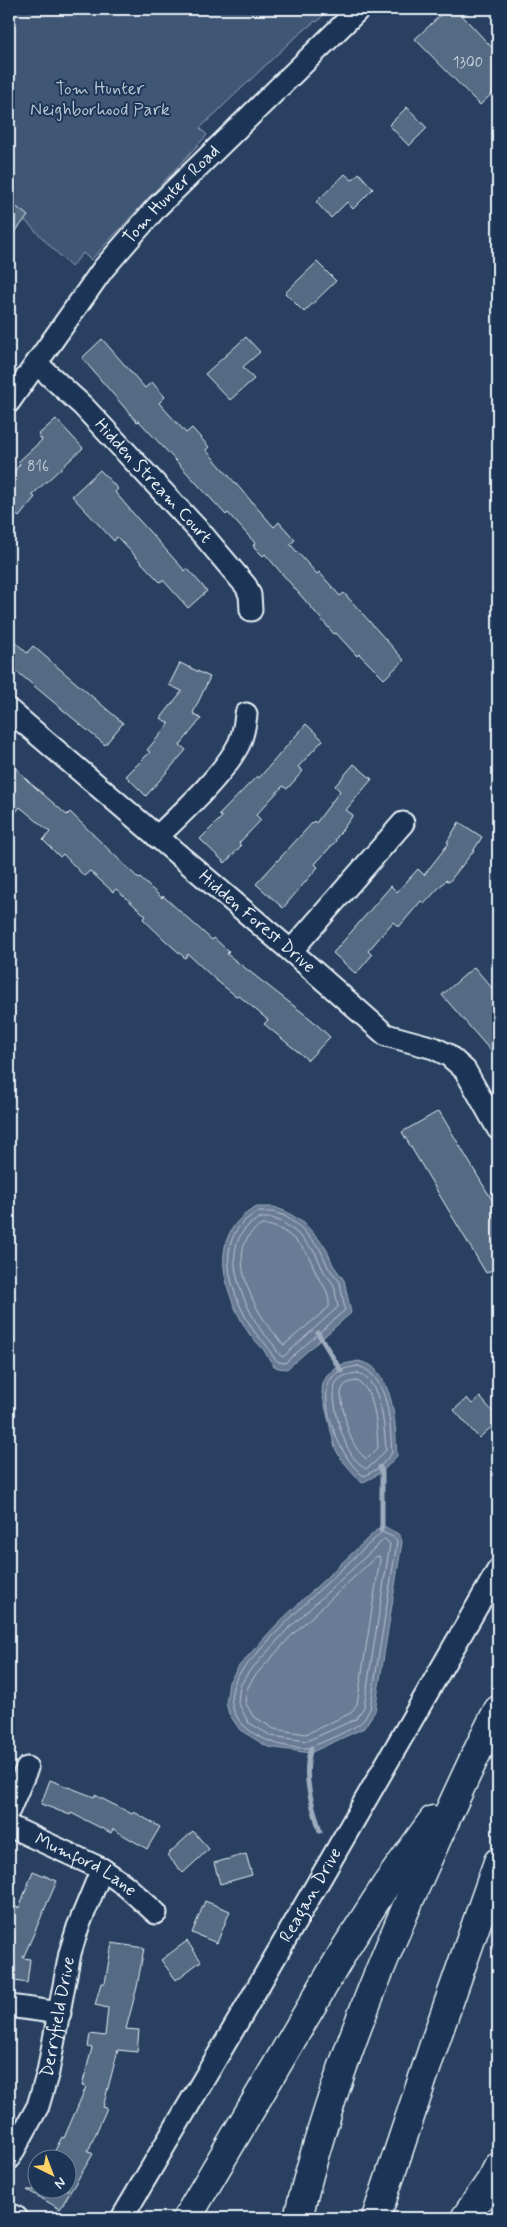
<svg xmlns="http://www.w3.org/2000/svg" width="507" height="2227" viewBox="0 0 507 2227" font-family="Mynerve,sans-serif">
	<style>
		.green { fill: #415774; stroke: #94a4b6 }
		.water { fill: #6b7c95; stroke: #9dabbd }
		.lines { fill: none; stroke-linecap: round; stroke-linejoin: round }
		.shore { stroke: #b6c2d0; stroke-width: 1 }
		.stream { stroke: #9dabbd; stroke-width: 5 }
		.building { fill: #556a83; stroke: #e8f1f8 }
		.minor-casing { stroke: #e8f1f8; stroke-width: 25 }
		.highway-casing { stroke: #e8f1f8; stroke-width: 31 }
		.minor { stroke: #1d3557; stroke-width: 21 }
		.highway { stroke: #1d3557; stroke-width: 28 }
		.labels { text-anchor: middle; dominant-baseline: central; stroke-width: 4; stroke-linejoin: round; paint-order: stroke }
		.number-label { font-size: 15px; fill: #c3cfdb }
		.park-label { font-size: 18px; fill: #b6c3d0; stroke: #1d3557 }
		.street-label { font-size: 18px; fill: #e8f1f8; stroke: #1d3557 }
	</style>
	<rect width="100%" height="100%" fill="#294061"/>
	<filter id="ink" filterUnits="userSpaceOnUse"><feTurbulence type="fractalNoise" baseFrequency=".02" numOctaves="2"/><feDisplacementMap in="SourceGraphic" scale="10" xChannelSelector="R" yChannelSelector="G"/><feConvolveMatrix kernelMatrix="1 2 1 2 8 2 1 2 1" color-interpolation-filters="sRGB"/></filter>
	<g filter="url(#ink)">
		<polygon class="green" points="9,9 329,9 317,22 315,21 290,42 200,128 207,135 91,260 83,253 71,267 9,204"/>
		<g class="water">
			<path d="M257,1207H274L287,1212L304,1223L325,1246L333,1265L344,1280L351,1313L287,1369L278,1368L274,1366C269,1360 267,1355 263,1349C259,1344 254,1340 250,1335C224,1296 204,1233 257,1207Z"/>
			<path d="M359,1361C364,1363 370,1364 373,1367C396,1390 395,1426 397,1456L382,1472L362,1483L341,1459L335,1448L322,1393L323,1383L328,1374L339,1365Z"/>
			<polygon points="382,1525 400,1535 402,1542 375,1711 364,1728 310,1753 268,1747 240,1730 229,1714 226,1703 229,1682 239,1666 278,1623"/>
		</g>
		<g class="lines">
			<g class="shore">
				<path d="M258,1212H273L285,1216L300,1227L320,1249L328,1267L340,1282L345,1310L285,1363C273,1363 272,1353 267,1346C263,1340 257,1336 254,1331C231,1296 209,1236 258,1212Z"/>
				<path d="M260,1218H272L282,1222L296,1232L315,1252L323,1270L334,1285L338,1307L283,1357C277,1354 276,1347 271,1342C268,1337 262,1333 259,1327C240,1297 215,1239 260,1218Z"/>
				<path d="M262,1225C281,1224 300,1242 309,1257C312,1262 314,1269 317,1275C324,1286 330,1293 329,1307L284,1345C280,1343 278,1338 275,1334C254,1311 220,1245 262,1225Z"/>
				<path d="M358,1366C390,1375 390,1426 392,1453L379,1468L364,1476C343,1463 316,1402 331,1379C338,1369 347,1368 358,1366Z"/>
				<path d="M358,1373C383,1382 384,1428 386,1450L374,1463L366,1469C360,1465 353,1458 350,1452C342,1440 328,1393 337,1381C343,1375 350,1374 358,1373Z"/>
				<path d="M357,1381C376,1389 377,1431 378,1448L367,1459C348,1447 344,1414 341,1394C342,1384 348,1382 357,1381Z"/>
				<path d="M382,1532L395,1538L397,1542L370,1709C367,1714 364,1721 359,1724C353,1729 313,1747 307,1748C274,1749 219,1727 234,1684C238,1672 251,1661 259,1651C297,1609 340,1571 382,1532Z"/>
				<polygon points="385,1539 390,1544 364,1707 356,1719 307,1741 271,1736 248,1722 238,1702 240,1686 248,1673 286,1631"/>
				<polygon points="376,1557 379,1556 380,1559 357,1704 351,1713 306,1734 274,1729 253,1716 245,1702 247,1689 254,1677 291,1636"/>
			</g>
			<g class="stream">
				<polyline points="318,1333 341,1371"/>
				<polyline points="380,1467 382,1472 382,1525 381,1530"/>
				<path d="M311,1748C302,1776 312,1805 320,1831"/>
			</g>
		</g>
		<g class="building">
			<polygon points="447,9 456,9 498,54 498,88 480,105 415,39"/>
			<polygon points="407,107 427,128 409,146 389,125"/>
			<polygon points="359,173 373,189 353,209 347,202 331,218 316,202 345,174 352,180"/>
			<polygon points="9,201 28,216 9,239"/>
			<polygon points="317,262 336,281 304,312 285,293"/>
			<polygon points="246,337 260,352 243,367 254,379 230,400 205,374"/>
			<polygon points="102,339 145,388 152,382 165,397 159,403 186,433 192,428 209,447 206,450 274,527 279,522 295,540 290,544 317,574 319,572 340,596 344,593 404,660 384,679 359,654 357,656 336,633 334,634 265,554 263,556 253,546 255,543 228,513 226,515 139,421 137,422 82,358"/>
			<polygon points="56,419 83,448 32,495 35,497 19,517 9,509 9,478 20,464 18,462 42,440 38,435"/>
			<polygon points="100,470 118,489 115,492 138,519 185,571 187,568 207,591 188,608 163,580 160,582 117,537 114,541 72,496"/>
			<polygon points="9,636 27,653 33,646 123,723 105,745 9,665"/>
			<polygon points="180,663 210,677 193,713 201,719 180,745 186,750 146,796 126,776 150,752 147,750 169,724 161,718 182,691 169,685"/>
			<polygon points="306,724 323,740 298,767 303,771 287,789 283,786 256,815 261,820 239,843 241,846 225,863 200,839 222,817 219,815 257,776 259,778"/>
			<polygon points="9,761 28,781 67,815 70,812 139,879 140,878 162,898 163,896 212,940 214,938 229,952 227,954 312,1020 330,1037 308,1060 264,1024 268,1020 238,995 236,996 217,981 188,954 185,958 167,942 143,919 146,916 116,889 113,892 90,871 84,876 63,854 60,857 43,840 50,832 20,807 16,812 9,805"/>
			<polygon points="354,764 372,779 346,810 353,815 335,840 336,841 315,864 318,867 283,908 256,884 314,821 316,823 340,791 335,786"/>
			<polygon points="459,822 482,837 472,853 449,882 446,880 424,904 421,901 399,927 393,922 368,951 372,955 356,974 333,953 391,886 397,892 418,869 424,875 449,843 447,842"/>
			<polygon points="474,967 498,995 498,1059 442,995"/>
			<polygon points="439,1111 498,1210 498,1266 486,1273 402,1132"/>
			<polygon points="480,1397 498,1418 498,1421 479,1438 454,1410 467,1398 472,1404"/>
			<polygon points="50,1780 94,1797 95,1795 132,1814 134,1812 160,1827 147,1849 113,1829 111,1833 71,1813 70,1815 41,1804"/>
			<polygon points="193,1831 209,1849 183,1873 167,1855"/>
			<polygon points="246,1854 252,1875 220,1884 214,1863"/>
			<polygon points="33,1871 57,1881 23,1958 30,1959 27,1983 15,1981 9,1993 9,1904 19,1908"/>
			<polygon points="205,1901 230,1911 217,1943 192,1933"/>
			<polygon points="187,1941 201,1961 176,1980 161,1960"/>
			<polygon points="112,1943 144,1948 137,1987 126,2029 139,2030 137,2052 118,2050 103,2107 107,2108 88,2151 93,2154 60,2209 27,2190 68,2190 68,2160 50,2160 62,2137 64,2138 86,2087 82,2086 92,2048 88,2047 90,2034 105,2036 108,2008 95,2005 101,1983 105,1983"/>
		</g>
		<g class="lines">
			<g class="minor-casing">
				<g id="minor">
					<path id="s1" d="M37,364L83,406L203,535L246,586L250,595L251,610"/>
					<path id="s2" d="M9,402L103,269L157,207L359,9"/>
					<path id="s3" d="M9,710L291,951L386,1035L434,1048L448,1055L465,1070L498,1129"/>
					<path d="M157,837C182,813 224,774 239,744C243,735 245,724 246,714"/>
					<polyline points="291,951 403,823"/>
					<polyline points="9,1810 27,1768"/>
					<path id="s4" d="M9,1826L102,1869L126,1886L156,1913"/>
					<polyline points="9,2006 60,2013"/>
					<path id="s5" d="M9,2159L38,2106L48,2072L70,1953L78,1927L102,1869"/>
					<polyline points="9,2214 17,2218"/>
					<path id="s6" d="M122,2218L244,2011L498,1570"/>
				</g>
			</g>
			<g class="highway-casing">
				<g id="highway">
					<polyline points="187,2218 345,1949 386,1885 433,1820"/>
					<path d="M298,2218C326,2099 371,1986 421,1874C446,1819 470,1764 498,1710"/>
					<polyline points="376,2218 437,2036 498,1862"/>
					<polyline points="465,2218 490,2182 498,2167"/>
				</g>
			</g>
			<use href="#minor" class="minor"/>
			<use href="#highway" class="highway"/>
		</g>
	</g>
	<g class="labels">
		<g class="number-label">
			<text x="468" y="63">1300</text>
			<text x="38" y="467">816</text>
		</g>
		<g class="park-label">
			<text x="100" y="89">Tom Hunter<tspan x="100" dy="21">Neighborhood Park</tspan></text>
		</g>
		<g class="street-label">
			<text stroke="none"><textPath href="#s2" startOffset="264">Tom Hunter Road</textPath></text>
			<text stroke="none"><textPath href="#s1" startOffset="165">Hidden Stream Court</textPath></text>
			<text stroke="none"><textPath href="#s3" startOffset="326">Hidden Forest Drive</textPath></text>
			<text stroke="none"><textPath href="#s4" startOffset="86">Mumford Lane</textPath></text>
			<text stroke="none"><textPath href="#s6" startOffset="374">Reagan Drive</textPath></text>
			<text stroke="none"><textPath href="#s5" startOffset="152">Derryfield Drive</textPath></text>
		</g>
	</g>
	<rect width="507" height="2227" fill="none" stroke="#1d3557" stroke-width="30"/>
	<rect x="15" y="15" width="477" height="2197" fill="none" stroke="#e8f1f8" stroke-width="2" filter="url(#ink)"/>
	<g transform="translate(52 2174) rotate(138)"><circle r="24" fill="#1d3557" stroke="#6e8097"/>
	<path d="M0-4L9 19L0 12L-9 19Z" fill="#ffd166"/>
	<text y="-8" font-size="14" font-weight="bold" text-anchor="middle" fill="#e8f1f8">N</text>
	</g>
</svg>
